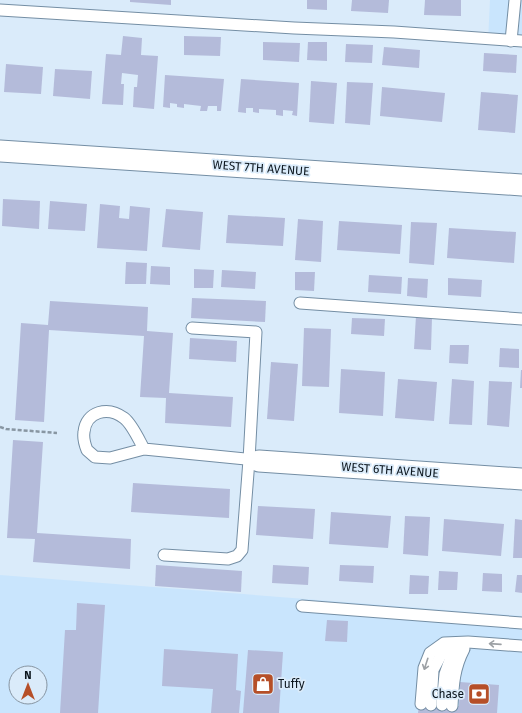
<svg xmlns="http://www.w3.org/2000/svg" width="522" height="713" viewBox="0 0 522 713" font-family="'Fira Sans',sans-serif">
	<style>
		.built { fill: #c9e5fd; fill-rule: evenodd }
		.building { fill: #b4bbda }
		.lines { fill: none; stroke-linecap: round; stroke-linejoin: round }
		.lane-casing { stroke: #748ea4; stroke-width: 13 }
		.street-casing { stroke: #748ea4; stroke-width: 23 }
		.path { stroke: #8896a2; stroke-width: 2.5; stroke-dasharray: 4 2; stroke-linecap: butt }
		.lane { stroke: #fff; stroke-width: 11 }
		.street { stroke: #fff; stroke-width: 21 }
		.oneway { stroke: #9da1a5 }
		.labels { text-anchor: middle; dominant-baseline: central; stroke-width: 3.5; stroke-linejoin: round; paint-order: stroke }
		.street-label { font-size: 12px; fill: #0b151d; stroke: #daebfa }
		.poi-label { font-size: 12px; fill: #0b151d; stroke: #daebfa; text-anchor: start }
	</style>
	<rect width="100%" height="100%" fill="#daebfa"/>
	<g class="built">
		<polygon points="490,0 522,0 522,44 488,42"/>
		<path d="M0,575L522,616V713H0ZM16,673H40V697H16Z"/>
	</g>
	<g class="building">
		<polygon points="130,0 171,0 171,5 130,2"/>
		<polygon points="307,0 327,0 327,10 307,9"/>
		<polygon points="352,0 389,0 388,13 351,11"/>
		<polygon points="425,0 461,0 461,16 424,15"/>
		<polygon points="123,36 142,38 141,55 158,56 154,109 133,107 134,87 137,87 138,75 122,73 121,84 124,84 123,105 102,104 106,54 121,55"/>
		<polygon points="184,36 221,37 220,56 184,55"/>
		<polygon points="263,42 300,43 299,62 263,60"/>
		<polygon points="308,42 327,42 327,61 307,60"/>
		<polygon points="346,44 373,45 372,63 345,62"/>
		<polygon points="384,47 420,50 419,68 382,65"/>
		<polygon points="484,53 517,55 516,73 483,71"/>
		<polygon points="6,64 43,67 41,94 4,92"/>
		<polygon points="55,69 92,71 90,99 53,96"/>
		<polygon points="165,75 224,79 221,111 217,111 217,106 208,106 207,111 200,111 201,106 184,104 184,108 177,107 177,104 170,103 170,108 163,107"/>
		<polygon points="241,79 299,83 297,116 292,115 293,111 283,110 283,116 276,115 276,110 259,109 259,113 253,112 253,108 246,108 246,113 238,112"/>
		<polygon points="311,81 337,83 334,124 309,122"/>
		<polygon points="347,82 373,83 370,125 345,123"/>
		<polygon points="382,87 445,93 442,122 380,116"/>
		<polygon points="481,92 518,95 515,133 478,130"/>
		<polygon points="3,199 40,201 39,229 2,226"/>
		<polygon points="50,201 87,204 85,231 48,229"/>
		<polygon points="100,204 120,206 119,218 129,219 130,206 150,208 147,251 97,248"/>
		<polygon points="166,209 203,212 200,250 162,247"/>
		<polygon points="228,215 285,218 283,246 226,243"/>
		<polygon points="298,219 323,221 321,262 295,260"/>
		<polygon points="339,221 402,225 400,254 337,250"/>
		<polygon points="411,222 437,223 434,265 409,263"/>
		<polygon points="449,228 516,232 514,263 447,258"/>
		<polygon points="126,262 147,263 146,284 125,284"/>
		<polygon points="151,266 170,267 170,285 150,284"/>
		<polygon points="194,269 214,270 213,288 194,288"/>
		<polygon points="222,270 256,272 255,289 221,287"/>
		<polygon points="295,272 315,272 314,291 295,290"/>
		<polygon points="369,275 402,277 401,294 368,292"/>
		<polygon points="408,278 428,279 427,298 407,296"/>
		<polygon points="448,278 482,280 481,297 448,295"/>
		<polygon points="192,298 266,301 265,322 191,318"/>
		<polygon points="50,301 148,307 147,331 173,333 169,393 233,397 231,427 165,423 166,398 140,397 144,336 49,330 44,422 15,420 21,323 48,325"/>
		<polygon points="416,316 432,317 431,350 414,349"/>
		<polygon points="352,318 385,319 384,336 351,334"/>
		<polygon points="304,328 331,329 329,387 302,386"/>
		<polygon points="190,338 237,341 236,362 189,359"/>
		<polygon points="450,345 469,345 468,364 449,363"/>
		<polygon points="500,348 519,349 519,368 499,367"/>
		<polygon points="271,362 298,364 294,421 267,419"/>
		<polygon points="341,369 385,372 383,416 339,413"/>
		<polygon points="521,370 522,370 522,388 520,388"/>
		<polygon points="398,379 437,382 434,421 395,418"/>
		<polygon points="452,379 474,381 472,425 449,424"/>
		<polygon points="489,381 512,382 509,427 487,425"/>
		<polygon points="13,440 43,442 37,533 131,539 130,569 33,562 35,539 7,538"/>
		<polygon points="133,483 230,489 229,518 131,512"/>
		<polygon points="258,506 315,509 313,539 256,535"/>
		<polygon points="331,512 391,516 388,548 329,544"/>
		<polygon points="405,516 430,517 428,556 403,554"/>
		<polygon points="444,519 504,524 501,556 442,551"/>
		<polygon points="515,519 522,520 522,558 513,558"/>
		<polygon points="156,565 242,571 241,592 155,586"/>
		<polygon points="273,565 309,567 308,585 272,583"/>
		<polygon points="340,565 374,566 373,583 339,581"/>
		<polygon points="439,571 458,572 457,590 438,590"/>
		<polygon points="483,573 502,574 502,592 482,591"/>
		<polygon points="410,575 429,576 428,594 409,594"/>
		<polygon points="517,575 522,575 522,593 515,592"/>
		<polygon points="77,603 105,605 98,713 60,713 65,630 76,630"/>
		<polygon points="327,620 348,621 347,642 325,641"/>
		<polygon points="164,649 238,654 236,690 241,691 239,713 211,713 213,689 162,686"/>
		<polygon points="248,650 283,652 279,713 243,713"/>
		<polygon points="460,682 499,685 497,713 418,713 419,704 459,706"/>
	</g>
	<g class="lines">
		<g class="lane-casing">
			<g id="lane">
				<polyline points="0,10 294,28 394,32 522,41"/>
				<polyline points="511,41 515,0"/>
				<polyline points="300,303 522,319"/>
				<path d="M144,449L110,458L95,457L87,450C85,445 83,438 84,432C86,411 108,406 124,418C132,424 139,440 144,449L256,460"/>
				<polyline points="164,555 228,559 237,556 242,550 249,460 256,332 192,328"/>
				<polyline points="302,606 522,623"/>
				<polyline points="421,704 424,668 430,653 444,643 468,642 522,646"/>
				<polyline points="431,705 433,670 441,655 464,644"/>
				<polyline points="442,705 445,674 450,660 460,649"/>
				<path d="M452,706C453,685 454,668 464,649"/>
			</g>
		</g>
		<g class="street-casing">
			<g id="street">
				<polyline points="0,151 522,185"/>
				<polyline points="259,461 522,479"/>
			</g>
		</g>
		<polyline class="path" points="0,427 6,429 57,433"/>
		<use href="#lane" class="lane"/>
		<use href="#street" class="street"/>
	</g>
	<defs><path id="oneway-shaft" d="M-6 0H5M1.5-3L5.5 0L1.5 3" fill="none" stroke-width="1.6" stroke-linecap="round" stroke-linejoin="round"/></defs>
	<g class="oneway">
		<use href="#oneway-shaft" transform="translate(495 644) rotate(-176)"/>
		<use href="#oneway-shaft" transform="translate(426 664) rotate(108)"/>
	</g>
	<defs>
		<g id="shop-square" transform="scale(1.15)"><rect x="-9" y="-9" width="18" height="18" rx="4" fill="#b64f28" stroke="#daebfa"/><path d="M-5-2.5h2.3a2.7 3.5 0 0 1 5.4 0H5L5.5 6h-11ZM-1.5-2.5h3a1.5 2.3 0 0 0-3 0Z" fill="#fff"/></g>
		<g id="bank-square" transform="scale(1.15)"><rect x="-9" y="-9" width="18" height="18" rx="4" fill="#b64f28" stroke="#daebfa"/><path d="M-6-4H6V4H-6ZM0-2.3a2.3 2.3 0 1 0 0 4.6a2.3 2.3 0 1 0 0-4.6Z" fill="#fff"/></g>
	</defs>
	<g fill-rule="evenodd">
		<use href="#shop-square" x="263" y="684"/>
		<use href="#bank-square" x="479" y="694"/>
	</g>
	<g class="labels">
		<g class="street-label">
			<text transform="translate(261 168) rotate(4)">WEST 7TH AVENUE</text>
			<text transform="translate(390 470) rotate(4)">WEST 6TH AVENUE</text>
		</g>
		<g class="poi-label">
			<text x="278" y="684">Tuffy</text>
			<text x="464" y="694" text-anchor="end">Chase</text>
		</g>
	</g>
	<g transform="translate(28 685)"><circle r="19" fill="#daebfa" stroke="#8795a2"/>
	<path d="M0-3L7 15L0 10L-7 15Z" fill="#b64f28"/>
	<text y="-6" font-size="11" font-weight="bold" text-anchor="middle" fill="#0b151d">N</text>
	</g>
</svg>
